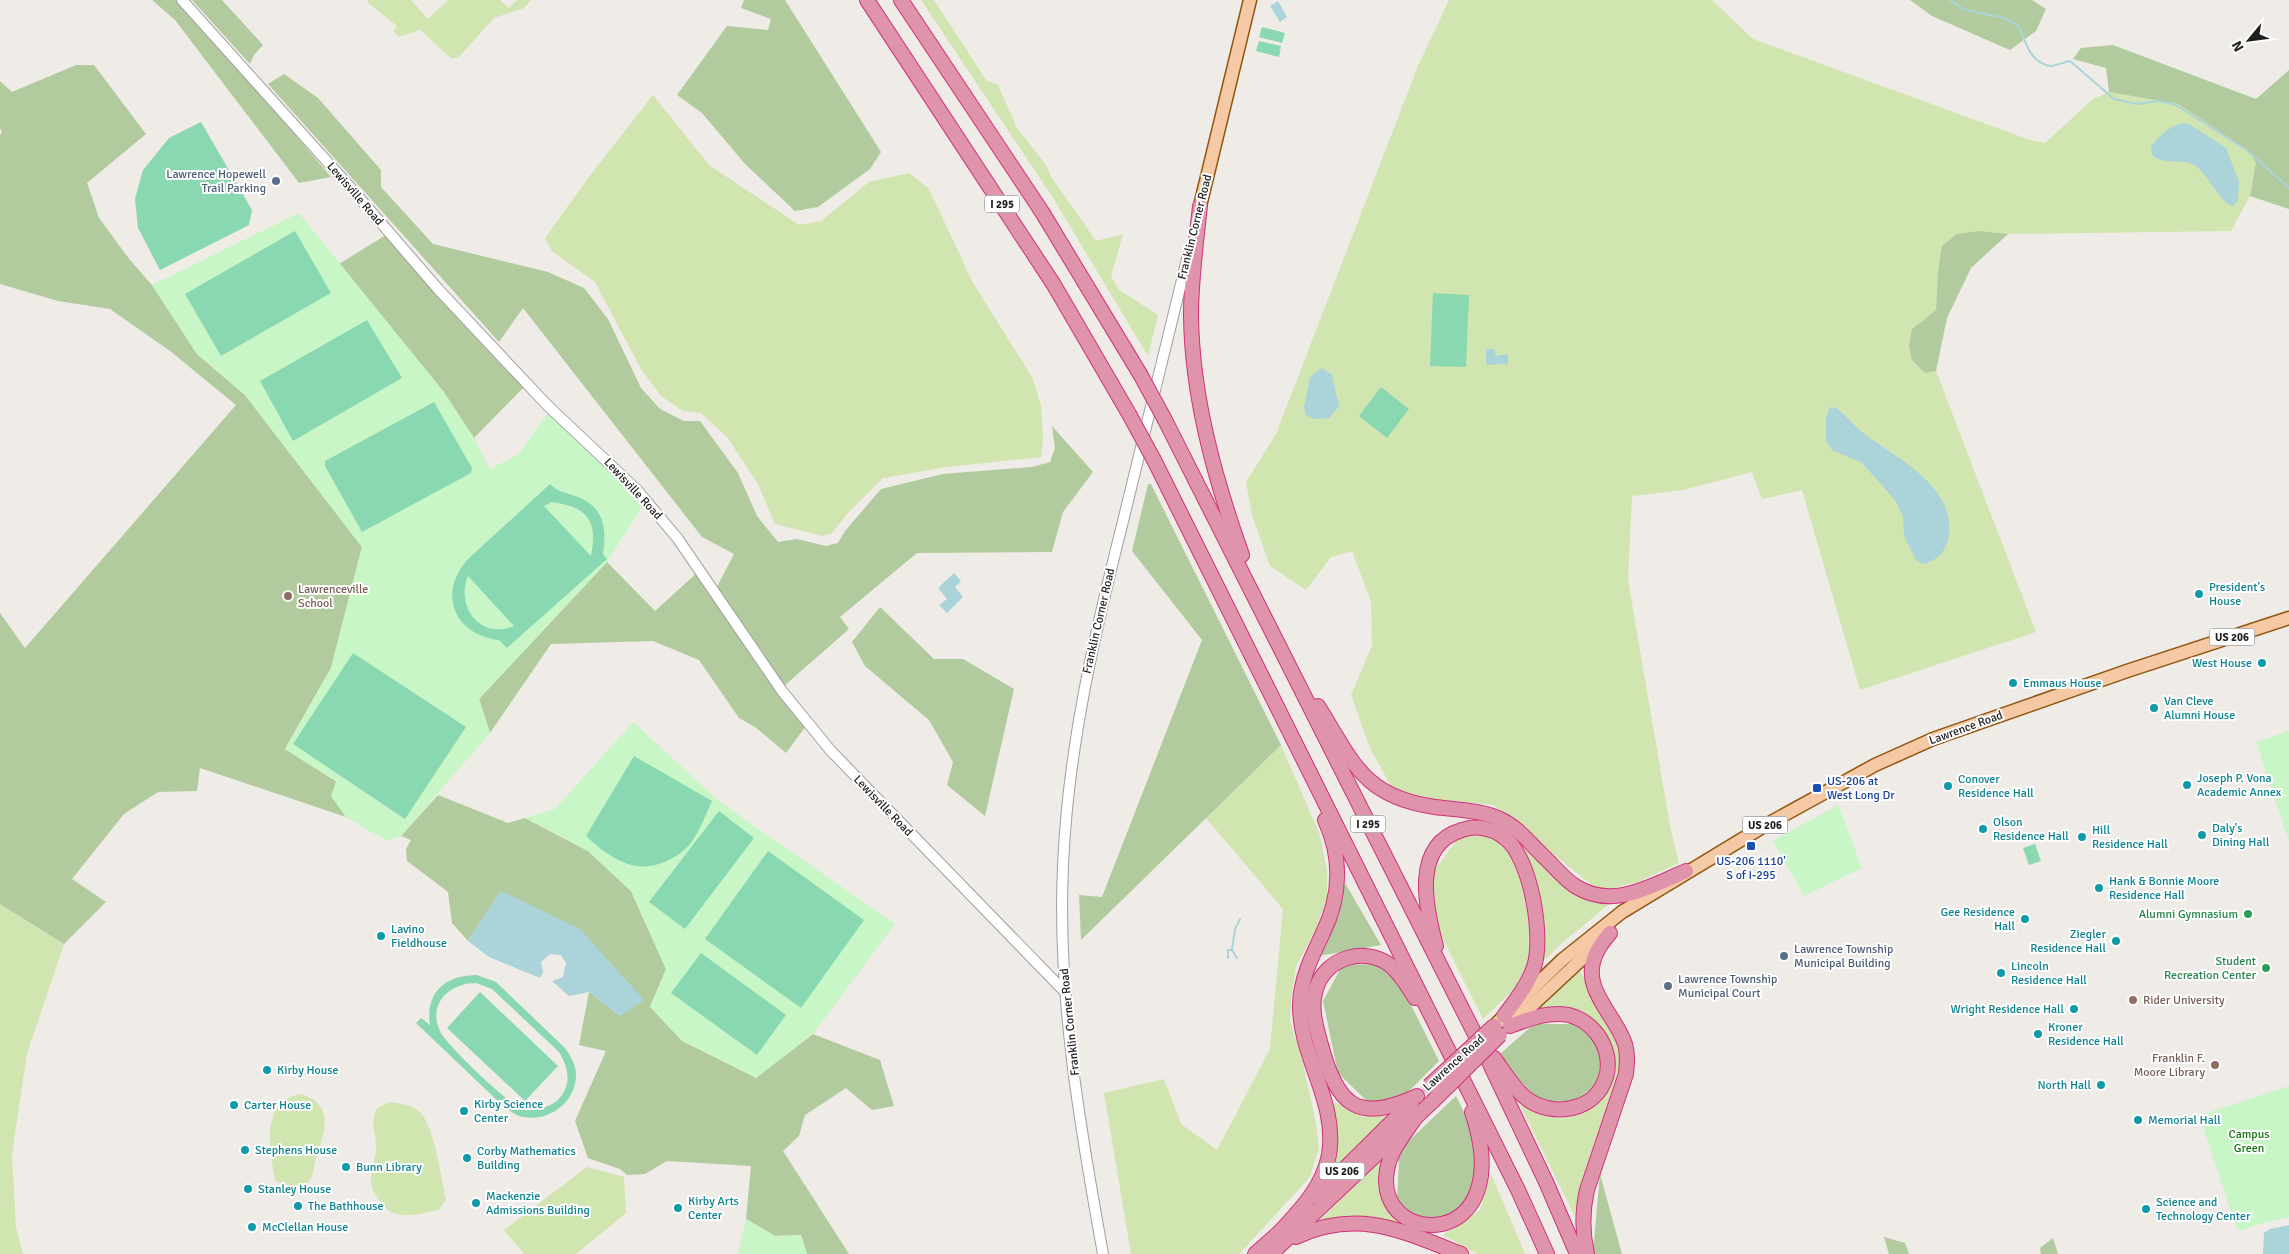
<svg xmlns="http://www.w3.org/2000/svg" width="2289" height="1254" viewBox="0 0 2289 1254" font-family="Signika,sans-serif">
	<style>
		.grass { fill: #d0e5b0 }
		.forest { fill: #b1cb9e }
		.park { fill: #c8f6c7 }
		.pitch { fill: #8ad8b1; fill-rule: evenodd }
		.water { fill: #aad4d9 }
		.lines { fill: none; stroke-linecap: round; stroke-linejoin: round }
		.stream { stroke: #aad4d9; stroke-width: 2 }
		.minor-casing { stroke: #a0a0a0; stroke-width: 12 }
		.major-casing { stroke: #8f540b; stroke-width: 15 }
		.highway-casing { stroke: #ce327a; stroke-width: 16 }
		.minor { stroke: #fff; stroke-width: 10 }
		.major { stroke: #f5c9a5; stroke-width: 12 }
		.highway { stroke: #e094ab; stroke-width: 14 }
		.highway-bridge-casing { stroke: #ce327a; stroke-width: 16; stroke-linecap: butt }
		.highway-bridge { stroke: #e094ab; stroke-width: 14 }
		.service-dot { fill: #5c6f8a; stroke: #fff; stroke-width: 2 }
		.culture-dot { fill: #0f9aa8; stroke: #fff; stroke-width: 2 }
		.education-dot { fill: #8d6e63; stroke: #fff; stroke-width: 2 }
		.transit-dot { fill: #1a4fb4; stroke: #fff; stroke-width: 2 }
		.leisure-dot { fill: #2e9e5b; stroke: #fff; stroke-width: 2 }
		.labels { text-anchor: middle; dominant-baseline: central; stroke-width: 4; stroke-linejoin: round; paint-order: stroke }
		.shield { fill: #fff; stroke: #626262; stroke-width: 1 }
		.shield-label { font-size: 11px; font-weight: bold; fill: #1f1f1f }
		.service-label { font-size: 12px; fill: #4e5e75; stroke: #fff; text-anchor: start }
		.street-label { font-size: 12px; fill: #1f1f1f; stroke: #fff }
		.culture-label { font-size: 12px; fill: #0d838f; stroke: #fff; text-anchor: start }
		.education-label { font-size: 12px; fill: #785e54; stroke: #fff; text-anchor: start }
		.transit-label { font-size: 12px; fill: #164399; stroke: #fff; text-anchor: start }
		.leisure-label { font-size: 12px; fill: #27864d; stroke: #fff; text-anchor: end }
		.park-label { font-size: 12px; fill: #177614; stroke: #fff }
	</style>
	<rect width="100%" height="100%" fill="#efebe6"/>
	<g class="grass">
		<polygon points="368,0 411,0 428,19 448,0 500,0 509,8 517,0 531,0 524,8 494,18 458,58 451,58 420,30 399,37 393,31 397,26 367,2"/>
		<polygon points="921,0 934,0 986,80 998,85 1017,128 1046,165 1052,178 1096,241 1123,234 1111,276 1119,290 1158,315 1148,356 1052,196"/>
		<polygon points="1449,0 1712,0 1753,39 2030,140 2045,143 2093,99 2109,92 2178,104 2249,151 2256,163 2250,196 2231,231 2008,234 1980,231 1938,272 1936,310 1912,329 1919,366 1925,373 1936,371 2036,632 1860,690 1802,490 1762,499 1752,472 1683,490 1632,496 1628,580 1670,826 1679,863 1638,882 1599,891 1493,805 1432,799 1392,788 1370,748 1351,695 1372,646 1371,602 1352,551 1331,557 1306,590 1270,566 1252,515 1246,482 1276,434 1418,66"/>
		<polygon points="653,95 709,165 799,225 821,221 869,182 909,173 929,189 973,283 1032,377 1041,405 1043,439 1041,457 947,467 883,478 847,514 832,533 823,536 775,524 758,484 727,437 701,413 683,411 661,396 641,369 595,282 552,251 545,238 588,178"/>
		<polygon points="1281,745 1320,835 1327,870 1327,900 1316,928 1296,967 1291,1000 1290,1021 1303,1063 1316,1123 1319,1148 1310,1177 1239,1254 1131,1254 1104,1093 1164,1079 1181,1124 1217,1150 1270,1049 1283,909 1206,818"/>
		<polygon points="1485,835 1536,854 1579,893 1613,901 1562,943 1483,1019 1436,925 1433,872 1460,836"/>
		<polygon points="0,904 64,944 27,1053 12,1154 16,1228 23,1254 0,1254"/>
		<polygon points="1580,971 1619,1043 1622,1069 1594,1143 1574,1215 1520,1105 1560,1119 1590,1109 1610,1081 1612,1055 1597,1022 1578,1013 1541,1008"/>
		<path d="M302,1094C336,1106 324,1132 316,1158C313,1168 314,1183 301,1187C292,1189 284,1185 276,1181C269,1151 260,1100 302,1094Z"/>
		<path d="M390,1102C400,1103 412,1105 420,1112C435,1128 441,1178 446,1200L438,1210C413,1215 392,1223 377,1197C375,1193 371,1187 371,1183C370,1172 376,1160 376,1149C377,1131 369,1126 377,1108Z"/>
		<polygon points="1335,1102 1364,1117 1391,1116 1328,1178 1338,1147 1333,1112"/>
		<polygon points="1384,1156 1379,1188 1389,1213 1402,1227 1318,1222"/>
		<polygon points="587,1167 624,1177 626,1213 576,1254 524,1254 504,1230"/>
		<polygon points="1491,1174 1525,1254 1477,1254 1443,1235 1480,1210"/>
	</g>
	<g class="forest">
		<polygon points="152,0 181,0 331,177 299,183 175,20"/>
		<polygon points="192,0 222,0 263,45 254,55 250,64"/>
		<polygon points="744,0 785,0 881,152 870,169 818,207 795,211 745,164 702,113 677,95 727,26 768,30 771,19 741,8"/>
		<polygon points="1910,0 2032,0 2046,9 2036,31 2010,50 1932,16"/>
		<polygon points="2113,45 2256,99 2289,70 2289,209 2250,196 2256,163 2249,151 2178,104 2109,92 2106,68 2073,59 2081,48"/>
		<polygon points="76,65 94,65 146,134 87,183 99,218 130,260 152,285 197,354 245,395 362,547 331,668 285,749 337,782 332,796 346,817 200,768 197,791 158,792 124,814 72,879 106,902 64,944 0,904 0,613 25,648 236,405 170,351 110,309 58,301 0,284 0,135 2,132 0,128 0,81 12,92"/>
		<polygon points="284,74 318,98 381,170 381,187 433,244 548,272 584,288 608,319 641,388 660,409 684,421 700,421 738,473 757,516 778,542 797,539 826,546 838,543 845,531 881,489 943,474 1032,467 1050,462 1055,448 1052,426 1093,472 1063,512 1052,552 917,553 840,617 849,629 784,686 717,587 734,554 702,537 523,308 499,342 268,84"/>
		<polygon points="1980,231 2008,234 1971,268 1947,318 1936,371 1925,373 1912,360 1909,346 1912,329 1936,310 1938,272 1942,246 1957,234"/>
		<polygon points="386,235 527,384 474,438 443,391 339,264"/>
		<polygon points="1148,484 1151,484 1281,745 1081,940 1079,895 1102,897 1202,640 1132,551"/>
		<polygon points="607,562 655,611 700,570 806,726 786,753 755,727 739,718 699,660 653,641 551,644 490,733 479,699"/>
		<polygon points="880,607 934,659 963,659 1014,689 985,816 947,785 953,762 929,720 865,666 852,642"/>
		<polygon points="438,795 508,823 525,818 588,851 631,891 666,969 650,1007 756,1078 813,1034 880,1060 894,1106 872,1110 846,1088 805,1115 799,1136 783,1151 849,1254 807,1254 801,1235 775,1236 746,1219 751,1166 667,1161 645,1174 627,1175 620,1169 588,1158 575,1121 606,1051 579,1045 589,992 620,1016 501,891 468,941 452,923 448,892 407,861 406,849 411,840 401,836"/>
		<polygon points="1345,883 1381,945 1319,956 1334,924"/>
		<polygon points="1343,964 1384,965 1394,971 1439,1061 1404,1096 1369,1103 1338,1073 1323,1001"/>
		<polygon points="1534,1024 1581,1024 1603,1053 1596,1085 1573,1102 1540,1101 1513,1073 1512,1076 1501,1053"/>
		<polygon points="1456,1096 1479,1142 1476,1192 1443,1224 1418,1221 1397,1199 1399,1162 1395,1154"/>
		<polygon points="1600,1174 1622,1254 1594,1254 1593,1252"/>
		<polygon points="1884,1237 1905,1243 1909,1254 1889,1254"/>
		<polygon points="2053,1238 2058,1254 2041,1254 2040,1248"/>
	</g>
	<g class="park">
		<polygon points="299,213 443,391 474,438 490,469 518,455 551,408 645,502 607,562 479,699 490,733 401,836 387,841 346,817 331,796 336,781 285,749 331,668 362,547 245,395 197,354 152,285"/>
		<polygon points="633,722 720,802 895,924 813,1034 756,1078 682,1041 650,1007 666,969 631,891 588,851 525,818 555,809"/>
		<polygon points="2289,731 2289,842 2256,742"/>
		<polygon points="1838,805 1862,868 1804,896 1773,841"/>
		<polygon points="2289,1086 2289,1217 2255,1225 2240,1231 2236,1227 2200,1118 2201,1115"/>
		<polygon points="746,1219 775,1236 801,1235 807,1254 738,1254"/>
	</g>
	<g class="pitch">
		<polygon points="1262,27 1285,33 1282,43 1259,37"/>
		<polygon points="1259,41 1281,46 1279,57 1256,51"/>
		<polygon points="201,122 252,210 249,225 160,270 138,228 135,199 143,170 169,138"/>
		<polygon points="295,231 331,293 221,356 185,294"/>
		<polygon points="1433,293 1469,295 1466,367 1430,366"/>
		<polygon points="367,320 402,378 293,441 260,381"/>
		<polygon points="1381,387 1409,409 1387,438 1359,416"/>
		<polygon points="434,402 472,468 471,473 362,532 325,466 325,461"/>
		<path d="M550,484C558,492 564,492 575,496C604,506 607,527 603,554L607,559L507,648L499,640C454,635 437,593 468,559ZM552,502C588,507 598,521 591,556L544,506ZM468,576L514,626C481,640 455,607 468,576Z"/>
		<polygon points="353,653 466,727 405,819 293,744"/>
		<path d="M634,756L712,801C706,814 701,828 693,840C680,859 651,872 628,864C612,859 598,847 586,836Z"/>
		<polygon points="719,811 754,838 685,929 649,902"/>
		<polygon points="2035,844 2041,861 2029,865 2023,848"/>
		<polygon points="768,851 864,920 801,1008 705,939"/>
		<polygon points="701,953 786,1015 757,1055 671,993"/>
		<path d="M477,975L496,982L565,1048C570,1055 575,1063 576,1073C577,1103 547,1124 519,1116C513,1114 507,1108 502,1105L416,1023L421,1018L430,1025C425,992 446,975 477,975ZM476,983L492,989L559,1052C567,1065 572,1081 562,1095C554,1107 534,1113 521,1108C508,1104 447,1045 441,1033C426,1005 449,983 476,983Z"/>
		<polygon points="480,992 558,1066 525,1101 447,1028"/>
	</g>
	<g class="water">
		<polygon points="1278,1 1287,17 1280,22 1270,6"/>
		<path d="M2181,123L2188,124L2200,131L2226,148L2239,182L2238,199L2234,206C2222,205 2209,177 2197,167C2184,157 2163,166 2152,155L2151,147C2160,135 2167,128 2181,123Z"/>
		<polygon points="1486,349 1494,349 1496,356 1508,354 1508,366 1506,364 1486,365"/>
		<polygon points="1322,368 1332,375 1339,406 1329,418 1314,419 1306,415 1304,407 1310,377"/>
		<path d="M1830,407L1836,408C1847,416 1856,428 1867,436C1902,461 1962,491 1947,544C1943,554 1933,563 1922,564L1916,560L1904,536L1903,517L1895,500L1862,463L1832,450L1826,441V417Z"/>
		<polygon points="954,573 961,581 955,587 963,597 947,613 939,605 947,599 938,588"/>
		<polygon points="501,891 580,929 644,1000 620,1016 589,992 569,996 552,981 563,977 566,963 561,955 550,954 541,962 543,972 540,978 489,957 468,941"/>
		<polygon points="2289,1225 2289,1254 2263,1254 2264,1233 2270,1229"/>
	</g>
	<g class="lines">
		<g class="stream">
			<path d="M1950,0L1963,9L2004,18L2019,26C2025,41 2030,63 2050,66C2055,66 2064,62 2070,61L2114,99L2137,104L2159,101L2176,105L2248,151L2289,188"/>
			<polyline points="1228,958 1228,950 1232,950"/>
			<polyline points="1237,958 1232,950 1235,929 1240,919"/>
		</g>
		<g class="minor-casing">
			<g id="minor">
				<polyline points="182,0 350,187 438,289 548,406 637,490 678,539 782,691 831,751 1065,992"/>
				<path d="M1103,1254C1080,1127 1057,995 1063,866C1068,745 1095,633 1124,517C1146,427 1168,337 1190,247"/>
			</g>
		</g>
		<g class="major-casing">
			<g id="major">
				<polyline points="1200,206 1250,0"/>
				<polyline points="1511,1025 1600,942"/>
				<polyline points="1494,1026 1562,960 1622,912 1764,826 1875,765 1933,739 2127,671 2289,618"/>
			</g>
		</g>
		<g class="highway-casing">
			<g id="highway">
				<polyline points="867,0 1054,285 1129,414"/>
				<polyline points="901,0 1042,212 1140,374"/>
				<path d="M1200,206C1196,243 1191,279 1191,316C1192,397 1215,479 1242,555"/>
				<polyline points="1165,420 1491,1066 1546,1182 1577,1254"/>
				<polyline points="1154,460 1518,1190 1547,1254"/>
				<path d="M1318,706C1353,762 1363,797 1435,807C1457,810 1482,810 1502,820C1518,828 1530,843 1542,855C1553,865 1563,878 1575,886C1612,910 1651,886 1686,871"/>
				<path d="M1436,946C1426,909 1411,845 1462,830C1476,825 1493,828 1505,838C1531,858 1544,937 1534,967C1528,985 1515,1001 1504,1016"/>
				<path d="M1415,998C1408,987 1401,974 1390,965C1364,946 1325,958 1316,989C1310,1007 1316,1027 1321,1045C1337,1105 1357,1124 1417,1096"/>
				<path d="M1494,1058C1504,1072 1514,1089 1527,1099C1553,1118 1596,1111 1606,1077C1615,1047 1589,1013 1558,1014C1541,1014 1526,1020 1510,1026"/>
				<path d="M1416,1117C1405,1133 1390,1151 1387,1170C1373,1249 1520,1254 1472,1112"/>
				<polyline points="1317,1196 1412,1102"/>
				<path d="M1276,1236C1299,1211 1322,1189 1329,1155C1338,1101 1299,1057 1300,1004C1301,978 1312,956 1323,933C1341,896 1342,857 1325,820"/>
				<path d="M1296,1237C1358,1208 1402,1231 1461,1254"/>
				<polyline points="1255,1254 1282,1230"/>
				<polyline points="1271,1254 1432,1102"/>
				<path d="M1587,1254C1582,1232 1582,1212 1587,1190L1626,1074C1627,1064 1628,1054 1625,1044C1615,1014 1581,989 1595,956C1598,947 1604,940 1610,933"/>
			</g>
		</g>
		<use href="#minor" class="minor"/>
		<use href="#major" class="major"/>
		<use href="#highway" class="highway"/>
		<g class="highway-bridge-casing">
			<g id="highway-bridge">
				<polyline points="1140,374 1165,420"/>
				<polyline points="1129,414 1154,460"/>
				<polyline points="1429,1086 1494,1026"/>
				<polyline points="1432,1102 1500,1035"/>
			</g>
		</g>
		<use href="#highway-bridge" class="highway-bridge"/>
	</g>
	<g class="service-dot">
		<circle cx="276" cy="181" r="5"/>
		<circle cx="1784" cy="956" r="5"/>
		<circle cx="1668" cy="986" r="5"/>
	</g>
	<g class="culture-dot">
		<circle cx="2199" cy="594" r="5"/>
		<circle cx="2262" cy="663" r="5"/>
		<circle cx="2013" cy="683" r="5"/>
		<circle cx="2154" cy="708" r="5"/>
		<circle cx="2187" cy="785" r="5"/>
		<circle cx="1948" cy="786" r="5"/>
		<circle cx="1983" cy="829" r="5"/>
		<circle cx="2202" cy="835" r="5"/>
		<circle cx="2082" cy="837" r="5"/>
		<circle cx="2099" cy="888" r="5"/>
		<circle cx="2025" cy="919" r="5"/>
		<circle cx="381" cy="936" r="5"/>
		<circle cx="2116" cy="941" r="5"/>
		<circle cx="2001" cy="973" r="5"/>
		<circle cx="2074" cy="1009" r="5"/>
		<circle cx="2038" cy="1034" r="5"/>
		<circle cx="267" cy="1070" r="5"/>
		<circle cx="2101" cy="1085" r="5"/>
		<circle cx="234" cy="1105" r="5"/>
		<circle cx="464" cy="1111" r="5"/>
		<circle cx="2138" cy="1120" r="5"/>
		<circle cx="245" cy="1150" r="5"/>
		<circle cx="467" cy="1158" r="5"/>
		<circle cx="346" cy="1167" r="5"/>
		<circle cx="248" cy="1189" r="5"/>
		<circle cx="476" cy="1203" r="5"/>
		<circle cx="298" cy="1206" r="5"/>
		<circle cx="678" cy="1208" r="5"/>
		<circle cx="2146" cy="1209" r="5"/>
		<circle cx="252" cy="1227" r="5"/>
	</g>
	<g class="education-dot">
		<circle cx="288" cy="596" r="5"/>
		<circle cx="2133" cy="1000" r="5"/>
		<circle cx="2215" cy="1065" r="5"/>
	</g>
	<g class="transit-dot">
		<rect x="1812" y="783" width="10" height="10" rx="2.5"/>
		<rect x="1746" y="841" width="10" height="10" rx="2.5"/>
	</g>
	<g class="leisure-dot">
		<circle cx="2248" cy="914" r="5"/>
		<circle cx="2266" cy="968" r="5"/>
	</g>
	<g class="labels">
		<g class="shield">
			<rect x="984.5" y="195.5" width="35" height="17" rx="4"/>
			<rect x="2209.5" y="628.5" width="45" height="17" rx="4"/>
			<rect x="1350.5" y="815.5" width="35" height="17" rx="4"/>
			<rect x="1742.5" y="816.5" width="45" height="17" rx="4"/>
			<rect x="1319.5" y="1162.5" width="45" height="17" rx="4"/>
		</g>
		<g class="shield-label">
			<text x="1002" y="204">I 295</text>
			<text x="2232" y="637">US 206</text>
			<text x="1368" y="824">I 295</text>
			<text x="1765" y="825">US 206</text>
			<text x="1342" y="1171">US 206</text>
		</g>
		<g class="service-label">
			<text x="266" y="174" text-anchor="end">Lawrence Hopewell<tspan x="266" dy="14">Trail Parking</tspan></text>
			<text x="1794" y="949">Lawrence Township<tspan x="1794" dy="14">Municipal Building</tspan></text>
			<text x="1678" y="979">Lawrence Township<tspan x="1678" dy="14">Municipal Court</tspan></text>
		</g>
		<g class="street-label">
			<text transform="translate(355 194) rotate(49)">Lewisville Road</text>
			<text transform="translate(1195 227) rotate(-76)">Franklin Corner Road</text>
			<text transform="translate(633 489) rotate(47)">Lewisville Road</text>
			<text transform="translate(1099 621) rotate(-77)">Franklin Corner Road</text>
			<text transform="translate(1966 728) rotate(-20)">Lawrence Road</text>
			<text transform="translate(883 806) rotate(46)">Lewisville Road</text>
			<text transform="translate(1070 1022) rotate(-96)">Franklin Corner Road</text>
			<text transform="translate(1454 1063) rotate(-42)">Lawrence Road</text>
		</g>
		<g class="culture-label">
			<text x="2209" y="587">President's<tspan x="2209" dy="14">House</tspan></text>
			<text x="2252" y="663" text-anchor="end">West House</text>
			<text x="2023" y="683">Emmaus House</text>
			<text x="2164" y="701">Van Cleve<tspan x="2164" dy="14">Alumni House</tspan></text>
			<text x="2197" y="778">Joseph P. Vona<tspan x="2197" dy="14">Academic Annex</tspan></text>
			<text x="1958" y="779">Conover<tspan x="1958" dy="14">Residence Hall</tspan></text>
			<text x="1993" y="822">Olson<tspan x="1993" dy="14">Residence Hall</tspan></text>
			<text x="2212" y="828">Daly's<tspan x="2212" dy="14">Dining Hall</tspan></text>
			<text x="2092" y="830">Hill<tspan x="2092" dy="14">Residence Hall</tspan></text>
			<text x="2109" y="881">Hank &amp; Bonnie Moore<tspan x="2109" dy="14">Residence Hall</tspan></text>
			<text x="2015" y="912" text-anchor="end">Gee Residence<tspan x="2015" dy="14">Hall</tspan></text>
			<text x="391" y="929">Lavino<tspan x="391" dy="14">Fieldhouse</tspan></text>
			<text x="2106" y="934" text-anchor="end">Ziegler<tspan x="2106" dy="14">Residence Hall</tspan></text>
			<text x="2011" y="966">Lincoln<tspan x="2011" dy="14">Residence Hall</tspan></text>
			<text x="2064" y="1009" text-anchor="end">Wright Residence Hall</text>
			<text x="2048" y="1027">Kroner<tspan x="2048" dy="14">Residence Hall</tspan></text>
			<text x="277" y="1070">Kirby House</text>
			<text x="2091" y="1085" text-anchor="end">North Hall</text>
			<text x="474" y="1104">Kirby Science<tspan x="474" dy="14">Center</tspan></text>
			<text x="244" y="1105">Carter House</text>
			<text x="2148" y="1120">Memorial Hall</text>
			<text x="255" y="1150">Stephens House</text>
			<text x="477" y="1151">Corby Mathematics<tspan x="477" dy="14">Building</tspan></text>
			<text x="356" y="1167">Bunn Library</text>
			<text x="258" y="1189">Stanley House</text>
			<text x="486" y="1196">Mackenzie<tspan x="486" dy="14">Admissions Building</tspan></text>
			<text x="688" y="1201">Kirby Arts<tspan x="688" dy="14">Center</tspan></text>
			<text x="2156" y="1202">Science and<tspan x="2156" dy="14">Technology Center</tspan></text>
			<text x="308" y="1206">The Bathhouse</text>
			<text x="262" y="1227">McClellan House</text>
		</g>
		<g class="education-label">
			<text x="298" y="589">Lawrenceville<tspan x="298" dy="14">School</tspan></text>
			<text x="2143" y="1000">Rider University</text>
			<text x="2205" y="1058" text-anchor="end">Franklin F.<tspan x="2205" dy="14">Moore Library</tspan></text>
		</g>
		<g class="transit-label">
			<text x="1827" y="781">US-206 at<tspan x="1827" dy="14">West Long Dr</tspan></text>
			<text x="1751" y="861" text-anchor="middle">US-206 1110'<tspan x="1751" dy="14">S of I-295</tspan></text>
		</g>
		<g class="leisure-label">
			<text x="2238" y="914">Alumni Gymnasium</text>
			<text x="2256" y="961">Student<tspan x="2256" dy="14">Recreation Center</tspan></text>
		</g>
		<g class="park-label">
			<text x="2249" y="1134">Campus<tspan x="2249" dy="14">Green</tspan></text>
		</g>
	</g>
	<g transform="translate(2249 40) rotate(241)" stroke="#ffffff" stroke-width="4" paint-order="stroke">
	<path d="M0-4L9 19L0 12L-9 19Z" fill="#1f1f1f"/>
	<text y="-8" font-size="14" font-weight="bold" text-anchor="middle" fill="#1f1f1f">N</text>
	</g>
</svg>
